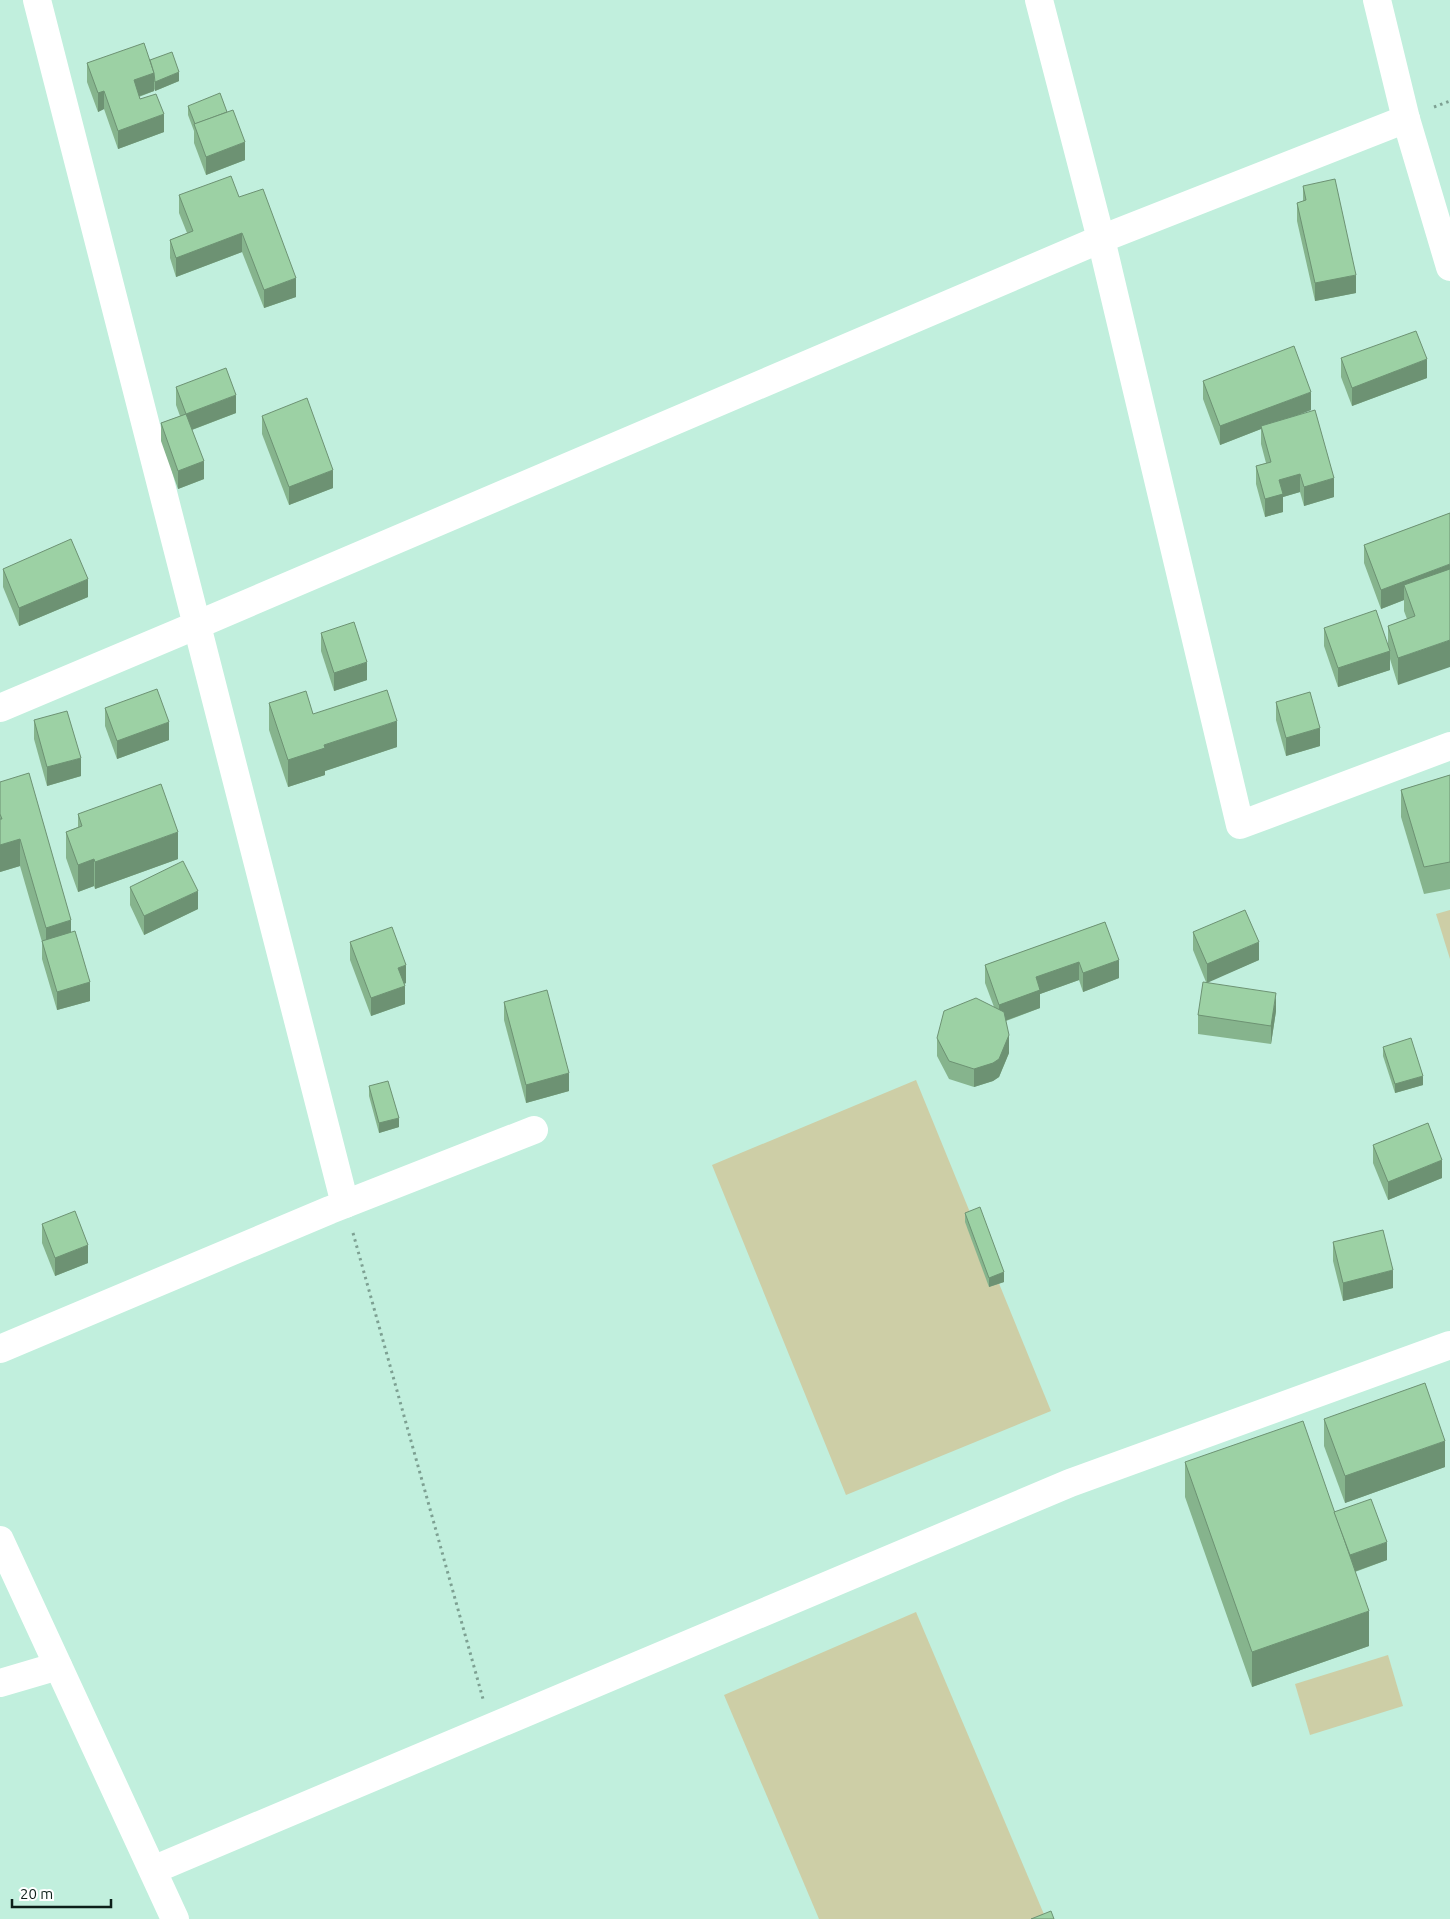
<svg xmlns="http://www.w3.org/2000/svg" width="1450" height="1919" viewBox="0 0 1450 1919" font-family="Ubuntu,sans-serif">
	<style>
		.garden { fill: #cdcea6 }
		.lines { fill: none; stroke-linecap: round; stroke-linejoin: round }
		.path { stroke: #7da092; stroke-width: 3; stroke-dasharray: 2.5 4; stroke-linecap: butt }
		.minor { stroke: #fff; stroke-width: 28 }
		.wall { fill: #86b48d }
		.shaded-wall { fill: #6d9273 }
		.building { fill: #9cd1a4; stroke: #6d9273 }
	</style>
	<rect width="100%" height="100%" fill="#c1efdd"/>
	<g class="garden">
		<polygon points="1450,910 1450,959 1436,914"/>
		<polygon points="916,1080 1051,1411 846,1495 712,1165"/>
		<polygon points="916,1612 1046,1919 819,1919 724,1695"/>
		<polygon points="1388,1655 1403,1706 1310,1735 1295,1684"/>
	</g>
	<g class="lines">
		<g class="path">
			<polyline points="1434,107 1450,101"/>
			<polyline points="353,1233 483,1699"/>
		</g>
		<g class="minor">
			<polyline points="37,0 345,1204"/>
			<polyline points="1039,0 1101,239 1240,825 1450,746"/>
			<polyline points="1377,0 1406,119 1450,267"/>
			<polyline points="0,708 178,633 1101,239 1406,119"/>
			<polyline points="0,1349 330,1210 534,1130"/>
			<polyline points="0,1540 175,1919"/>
			<polyline points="0,1683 58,1666"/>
			<polyline points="153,1870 1070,1483 1450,1345"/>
		</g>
	</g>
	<g class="wall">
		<polygon points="150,60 179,81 155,91 154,89 154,91 139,97 140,99 164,132 118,149 104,109 98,112 87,82 87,63"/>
		<polygon points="188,106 245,160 206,175 194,143 194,131 188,115"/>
		<polygon points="1303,186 1356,293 1315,301 1297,221 1297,203 1303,201"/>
		<polygon points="179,195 239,197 296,297 264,308 242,252 176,277 170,258 170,240 187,233 179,213"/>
		<polygon points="1341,358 1427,378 1352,406 1341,377"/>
		<polygon points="1203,381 1311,410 1295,416 1334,497 1304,506 1300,492 1283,497 1283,512 1265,517 1256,484 1256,466 1266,463 1261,444 1261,429 1220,445 1203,399"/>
		<polygon points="176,387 236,413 192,430 204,479 178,489 161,441 161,423 180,416 176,405"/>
		<polygon points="262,416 333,488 289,505 262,434"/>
		<polygon points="1450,513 1398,685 1390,659 1390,670 1338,687 1324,646 1324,628 1388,645 1388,626 1407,619 1404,611 1404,600 1381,609 1364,563 1364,545"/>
		<polygon points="3,569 88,597 19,626 3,587"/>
		<polygon points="321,633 367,680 334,691 321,651"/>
		<polygon points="1276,702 1320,746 1286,756 1276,720"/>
		<polygon points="269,703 313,714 397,747 325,771 325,775 288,787 269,730"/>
		<polygon points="105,708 169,740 117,759 105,726"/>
		<polygon points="34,720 81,776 47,786 34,739"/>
		<polygon points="1450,775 1450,889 1424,894 1401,817 1401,790"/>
		<polygon points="0,782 71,932 90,1001 57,1010 42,959 42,942 20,866 0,872"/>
		<polygon points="78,814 178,859 95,889 94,886 78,892 66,858 66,832 78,827"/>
		<polygon points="130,887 198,909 144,935 130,905"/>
		<polygon points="1105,922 1119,978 1083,992 1079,980 1040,994 1040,1008 1006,1021 1009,1053 999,1077 993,1081 974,1087 949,1079 937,1056 937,1038 994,1007 985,983 985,965"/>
		<polygon points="1193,932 1259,960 1207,982 1276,1011 1271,1044 1198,1034 1198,1015 1206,982 1193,950"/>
		<polygon points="350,942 406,983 404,984 405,1004 371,1016 350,960"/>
		<polygon points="504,1002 569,1091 526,1103 504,1020"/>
		<polygon points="1383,1047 1423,1085 1395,1093 1383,1056"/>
		<polygon points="369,1086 399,1127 379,1133 369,1096"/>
		<polygon points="1373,1145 1442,1178 1388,1200 1373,1163"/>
		<polygon points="965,1213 1004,1282 989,1287 965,1222"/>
		<polygon points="42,1224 88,1263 55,1276 42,1243"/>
		<polygon points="1333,1242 1393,1288 1343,1301 1333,1261"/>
		<polygon points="1324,1419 1445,1467 1345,1503 1324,1446"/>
		<polygon points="1185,1462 1334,1512 1387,1560 1355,1572 1369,1646 1252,1687 1185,1497"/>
	</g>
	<g class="shaded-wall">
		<polygon points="179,72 179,81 155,91 155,82"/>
		<polygon points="154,73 154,91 134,98 134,80"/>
		<polygon points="104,91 104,109 98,112 98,93"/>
		<polygon points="164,114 164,132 118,149 118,131"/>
		<polygon points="245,142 245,160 206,175 206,157"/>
		<polygon points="242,233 242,252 176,277 176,258"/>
		<polygon points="1356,275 1356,293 1315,301 1315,283"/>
		<polygon points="296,278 296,297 264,308 264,290"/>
		<polygon points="1427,359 1427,378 1352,406 1352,388"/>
		<polygon points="1311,392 1311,410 1261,429 1261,426 1261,429 1220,445 1220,426"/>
		<polygon points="236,395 236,413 186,432 186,414"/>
		<polygon points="204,461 204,479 178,489 178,471"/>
		<polygon points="333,470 333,488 289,505 289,487"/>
		<polygon points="1300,474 1300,492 1283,497 1283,512 1265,517 1265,499 1279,480"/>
		<polygon points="1334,478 1334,497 1304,506 1304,487"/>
		<polygon points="1450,564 1450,582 1404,585 1404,600 1381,609 1381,590"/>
		<polygon points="88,579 88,597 19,626 19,608"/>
		<polygon points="1450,640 1450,667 1398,685 1398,658"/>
		<polygon points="1390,651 1390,670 1338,687 1338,668"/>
		<polygon points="367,662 367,680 334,691 334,673"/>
		<polygon points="397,721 397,747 325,771 325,775 288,787 288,760 324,745"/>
		<polygon points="169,722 169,740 117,759 117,741"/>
		<polygon points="1320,728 1320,746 1286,756 1286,738"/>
		<polygon points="81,758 81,776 47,786 47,767"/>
		<polygon points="178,832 178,859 95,889 95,862"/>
		<polygon points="20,839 20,866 0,872 0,845"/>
		<polygon points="94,859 94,886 78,892 78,865"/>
		<polygon points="198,891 198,909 144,935 144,916"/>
		<polygon points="71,920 71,947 46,955 46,928"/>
		<polygon points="1259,942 1259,960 1207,983 1207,964"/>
		<polygon points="1119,960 1119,978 1083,992 1083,973"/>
		<polygon points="1079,962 1079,980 1040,994 1040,1008 999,1023 999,1005 1036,977"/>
		<polygon points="406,965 406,983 398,986 398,968"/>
		<polygon points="90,982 90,1001 57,1010 57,992"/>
		<polygon points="405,986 405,1004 371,1016 371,998"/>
		<polygon points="1276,993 1276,1011 1271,1044 1271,1026"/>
		<polygon points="1009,1035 1009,1053 999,1077 993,1081 974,1087 974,1069"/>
		<polygon points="569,1073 569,1091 526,1103 526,1085"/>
		<polygon points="1423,1076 1423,1085 1395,1093 1395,1084"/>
		<polygon points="399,1118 399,1127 379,1133 379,1123"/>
		<polygon points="1442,1160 1442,1178 1388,1200 1388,1182"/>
		<polygon points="88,1245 88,1263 55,1276 55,1258"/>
		<polygon points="1393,1270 1393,1288 1343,1301 1343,1283"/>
		<polygon points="1004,1272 1004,1282 989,1287 989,1278"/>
		<polygon points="1445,1441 1445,1467 1345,1503 1345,1476"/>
		<polygon points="1387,1542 1387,1560 1345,1575 1345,1557"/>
		<polygon points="1369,1611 1369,1646 1252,1687 1252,1652"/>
	</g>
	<g class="building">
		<polygon points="144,43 154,73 134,80 140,99 156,94 164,114 118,131 104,91 98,93 87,63"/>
		<polygon points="172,52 179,72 155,82 154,73 150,60"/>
		<polygon points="220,93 227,112 195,124 188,106"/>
		<polygon points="233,110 245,142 206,157 194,124"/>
		<polygon points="231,176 239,197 263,189 296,278 264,290 242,233 176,258 170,240 193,231 179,195"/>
		<polygon points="1335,179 1356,275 1315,283 1297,203 1306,200 1303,186"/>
		<polygon points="1416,331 1427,359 1352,388 1341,358"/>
		<polygon points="1294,346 1311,392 1220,426 1203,381"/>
		<polygon points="226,368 236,395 186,414 176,387"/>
		<polygon points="307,398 333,470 289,487 262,416"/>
		<polygon points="1315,410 1334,478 1304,487 1300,474 1279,480 1283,494 1265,499 1256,466 1271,462 1261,426"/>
		<polygon points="186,414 204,461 178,471 161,423"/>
		<polygon points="1450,513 1450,564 1381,590 1364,545"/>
		<polygon points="71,539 88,579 19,608 3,569"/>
		<polygon points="1450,569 1450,640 1398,658 1388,626 1415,616 1404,585"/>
		<polygon points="1376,610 1390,651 1338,668 1324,628"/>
		<polygon points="354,622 367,662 334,673 321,633"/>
		<polygon points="157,689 169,722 117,741 105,708"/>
		<polygon points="387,690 397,721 324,745 325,748 288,760 269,703 306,691 313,714"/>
		<polygon points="1310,692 1320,728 1286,738 1276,702"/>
		<polygon points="67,711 81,758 47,767 34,720"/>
		<polygon points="29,773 71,920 46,928 20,839 0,845 0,819 2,819 0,814 0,782"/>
		<polygon points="1450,775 1450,862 1424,867 1401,790"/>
		<polygon points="161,784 178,832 95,862 94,859 78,865 66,832 82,826 78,814"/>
		<polygon points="183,861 198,891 144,916 130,887"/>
		<polygon points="1245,910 1259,942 1207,964 1193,932"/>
		<polygon points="1105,922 1119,960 1083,973 1079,962 1036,977 1040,990 999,1005 985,965"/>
		<polygon points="392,927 406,965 398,968 405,986 371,998 350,942"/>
		<polygon points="75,931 90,982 57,992 42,941"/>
		<polygon points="1203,982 1276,993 1271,1026 1198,1015"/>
		<polygon points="547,990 569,1073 526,1085 504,1002"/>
		<polygon points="976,998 1004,1012 1009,1035 999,1059 993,1063 974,1069 949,1061 937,1038 944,1011"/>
		<polygon points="1411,1038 1423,1076 1395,1084 1383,1047"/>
		<polygon points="388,1081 399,1118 379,1123 369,1086"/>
		<polygon points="1428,1123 1442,1160 1388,1182 1373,1145"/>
		<polygon points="980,1207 1004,1272 989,1278 965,1213"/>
		<polygon points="75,1211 88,1245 55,1258 42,1224"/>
		<polygon points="1383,1230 1393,1270 1343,1283 1333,1242"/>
		<polygon points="1425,1383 1445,1441 1345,1476 1324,1419"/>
		<polygon points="1303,1421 1369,1611 1252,1652 1185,1462"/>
		<polygon points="1371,1499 1387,1542 1350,1555 1334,1512"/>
		<polygon points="1051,1911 1054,1919 1031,1919"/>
	</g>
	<path d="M12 1899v8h99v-8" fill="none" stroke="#0d1f19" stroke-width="2.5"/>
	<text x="20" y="1899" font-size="15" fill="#0d1f19" stroke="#ffffff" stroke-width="4" paint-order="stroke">20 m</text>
</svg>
